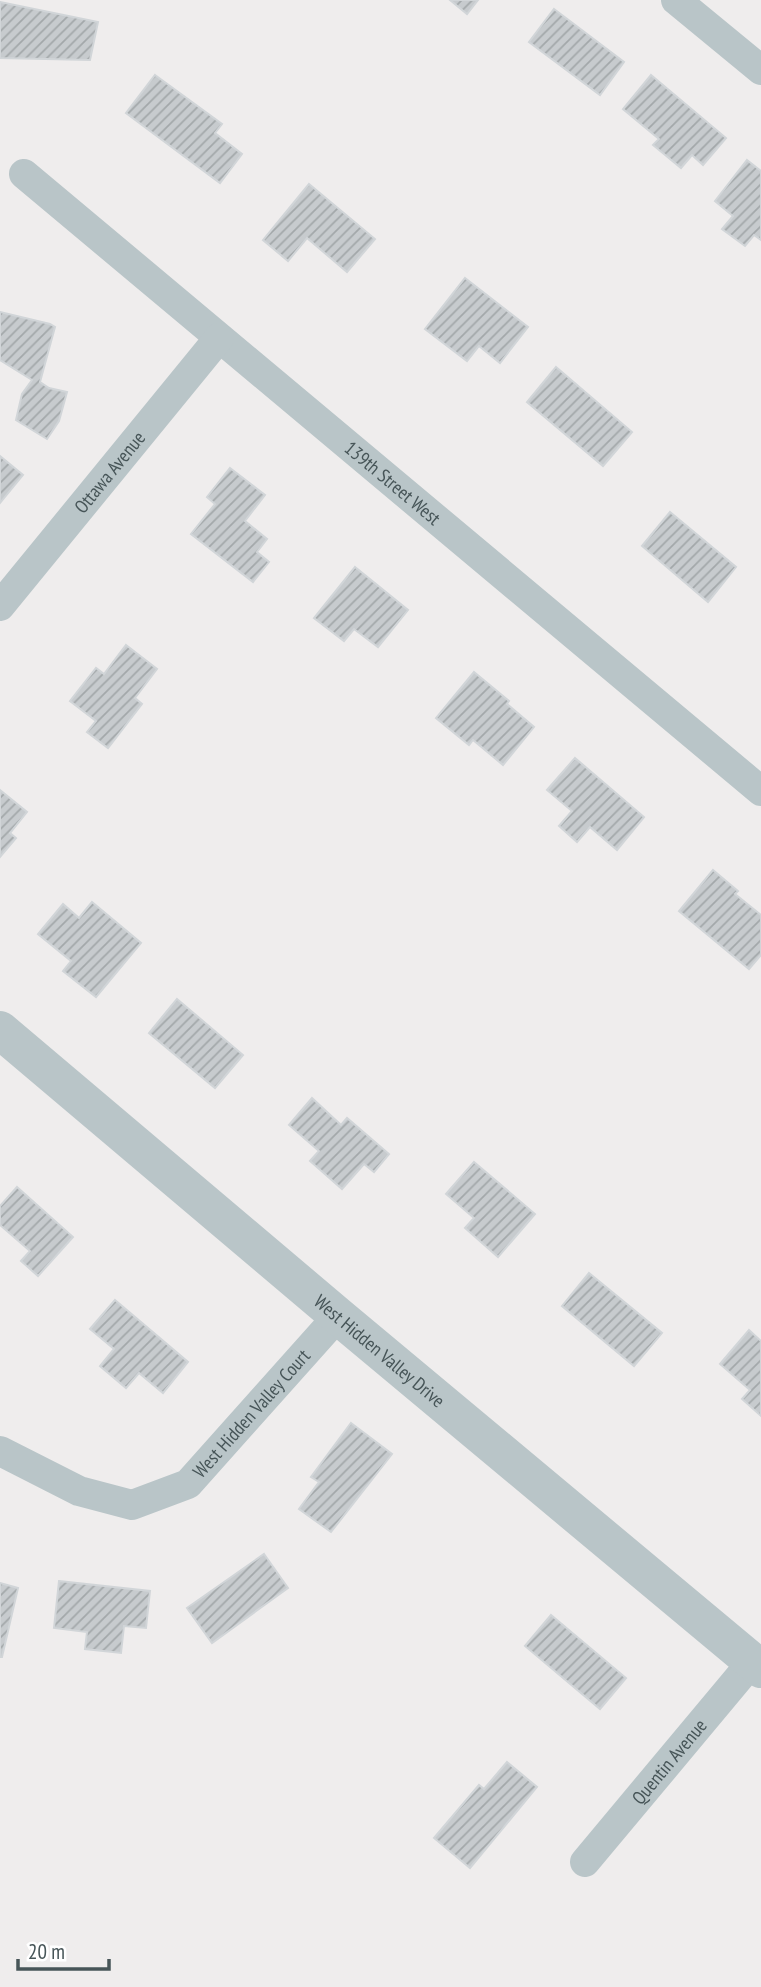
<svg xmlns="http://www.w3.org/2000/svg" width="761" height="1987" viewBox="0 0 761 1987" font-family="'PT Sans Narrow',sans-serif">
	<style>
		.building { fill: url(#building-hatch); stroke: #d1d5d8; stroke-width: 2 }
		.lines { fill: none; stroke-linecap: round; stroke-linejoin: round }
		.minor { stroke: #b9c5c8; stroke-width: 30 }
		.tertiary { stroke: #b9c5c8; stroke-width: 38 }
		.labels { text-anchor: middle; dominant-baseline: central; stroke-width: 6; stroke-linejoin: round; paint-order: stroke }
		.street-label { font-size: 19px; fill: #475558; stroke: #fff }
	</style>
	<defs>
		<pattern id="building-hatch" width="6" height="6" patternUnits="userSpaceOnUse" patternTransform="scale(1.75)"><rect width="6" height="6" fill="#c7cbce"/><path d="M-1 1l2-2M0 6l6-6M5 7l2-2" fill="none" stroke="#a3a8aa"/></pattern>
	</defs>
	<rect width="100%" height="100%" fill="#efeded"/>
	<g class="building">
		<polygon points="450,0 478,0 467,14"/>
		<polygon points="0,2 98,22 90,60 0,58"/>
		<polygon points="554,9 624,62 600,95 529,42"/>
		<polygon points="155,75 222,124 215,133 242,154 220,183 126,113"/>
		<polygon points="651,75 726,138 703,165 692,155 681,168 653,145 659,139 623,109"/>
		<polygon points="747,160 761,171 761,240 754,235 745,246 722,229 733,216 715,201"/>
		<polygon points="309,184 375,239 347,272 307,238 288,261 263,240"/>
		<polygon points="465,278 528,327 500,363 479,346 467,361 425,329"/>
		<polygon points="0,312 50,324 55,327 40,382 49,388 67,392 59,421 47,439 16,420 22,394 32,380 0,360"/>
		<polygon points="556,367 632,432 603,466 527,402"/>
		<polygon points="0,456 23,475 0,503"/>
		<polygon points="230,468 265,495 245,521 267,539 257,552 269,562 253,582 191,534 215,504 207,497"/>
		<polygon points="670,512 736,567 708,602 642,546"/>
		<polygon points="355,567 408,610 378,647 354,629 344,641 314,618"/>
		<polygon points="126,645 157,669 135,698 142,704 108,748 87,732 96,721 70,701 96,668 104,674"/>
		<polygon points="474,672 509,701 507,704 534,727 503,765 473,740 469,745 436,718"/>
		<polygon points="575,758 644,817 617,850 590,827 577,842 559,826 572,811 547,790"/>
		<polygon points="0,790 27,812 10,833 16,838 0,857"/>
		<polygon points="713,870 738,891 735,894 761,915 761,955 749,969 679,911"/>
		<polygon points="92,902 141,943 96,997 63,971 71,961 38,934 63,904 79,918"/>
		<polygon points="177,999 243,1055 215,1088 149,1033"/>
		<polygon points="312,1098 341,1125 347,1118 389,1154 374,1172 364,1164 342,1189 310,1161 319,1151 289,1125"/>
		<polygon points="474,1162 535,1214 498,1257 465,1228 474,1218 446,1194"/>
		<polygon points="17,1187 73,1237 38,1276 21,1261 30,1251 0,1225 0,1206"/>
		<polygon points="589,1273 662,1333 634,1366 562,1306"/>
		<polygon points="115,1300 188,1362 163,1393 139,1373 126,1388 100,1366 114,1349 90,1329"/>
		<polygon points="749,1330 761,1341 761,1416 742,1399 750,1390 720,1364"/>
		<polygon points="351,1423 392,1454 331,1532 299,1509 319,1482 311,1477"/>
		<polygon points="264,1554 288,1588 212,1643 187,1608"/>
		<polygon points="59,1581 150,1591 146,1628 124,1626 121,1653 85,1649 87,1632 54,1628"/>
		<polygon points="0,1583 18,1588 2,1657 0,1657"/>
		<polygon points="551,1615 626,1678 600,1709 525,1646"/>
		<polygon points="507,1762 537,1787 470,1868 434,1838 479,1785 484,1789"/>
	</g>
	<g class="lines">
		<g class="minor">
			<polyline points="676,0 761,70"/>
			<path id="s1" d="M24,174L761,791"/>
			<path id="s2" d="M0,606L219,338"/>
			<path id="s3" d="M0,1451L79,1491L132,1505L188,1484L338,1316"/>
			<path id="s4" d="M585,1862L752,1662"/>
		</g>
		<path class="tertiary" id="s5" d="M0,1030L338,1316L761,1669"/>
	</g>
	<g class="labels">
		<g class="street-label">
			<text stroke="none"><textPath href="#s2" startOffset="173">Ottawa Avenue</textPath></text>
			<text stroke="none"><textPath href="#s1" startOffset="481">139th Street West</textPath></text>
			<text stroke="none"><textPath href="#s5" startOffset="497">West Hidden Valley Drive</textPath></text>
			<text stroke="none"><textPath href="#s3" startOffset="298">West Hidden Valley Court</textPath></text>
			<text stroke="none"><textPath href="#s4" startOffset="131">Quentin Avenue</textPath></text>
		</g>
	</g>
	<path d="M18 1959v10h91v-10" fill="none" stroke="#475558" stroke-width="3.5"/>
	<text x="28" y="1959" font-size="21" fill="#475558" stroke="#ffffff" stroke-width="5" paint-order="stroke">20 m</text>
</svg>
